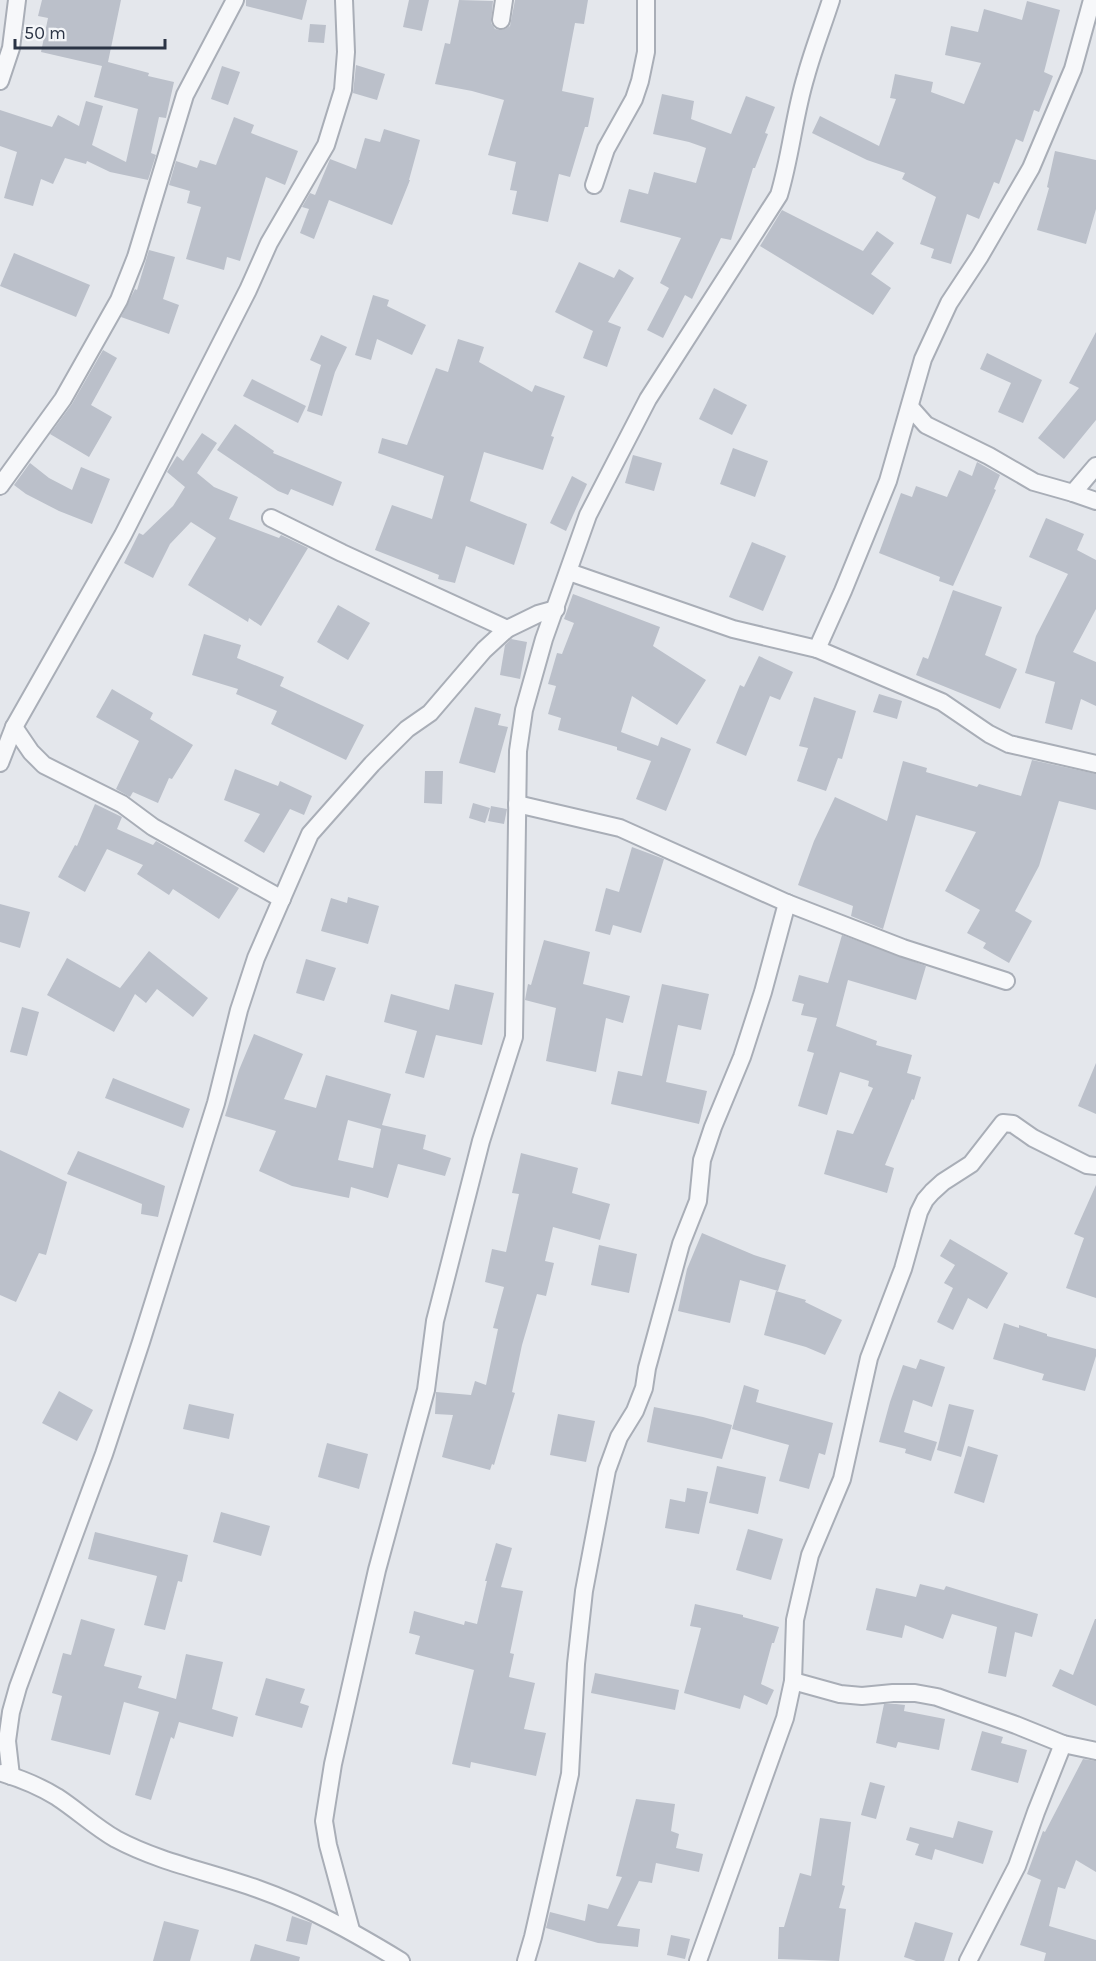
<svg xmlns="http://www.w3.org/2000/svg" width="1096" height="1961" viewBox="0 0 1096 1961" font-family="Karla,sans-serif">
	<style>
		.building { fill: #bbc0ca; fill-rule: evenodd }
		.lines { fill: none; stroke-linecap: round; stroke-linejoin: round }
		.street-casing { stroke: #a9aeb7; stroke-width: 20 }
		.street { stroke: #f7f8fa; stroke-width: 16 }
	</style>
	<rect width="100%" height="100%" fill="#e4e7ec"/>
	<g class="building">
		<polygon points="42,0 121,0 108,62 149,73 148,76 174,82 166,118 159,117 151,153 156,155 148,180 110,172 87,161 86,164 65,158 53,184 41,179 33,206 4,198 17,152 0,146 0,110 52,127 58,115 79,126 86,101 103,106 92,145 126,162 138,109 94,97 102,66 41,52 48,18 38,16"/>
		<polygon points="246,0 307,0 302,20 246,6"/>
		<polygon points="409,0 429,0 422,31 403,27"/>
		<polygon points="459,0 493,1 491,23 495,29 500,30 505,29 510,26 515,0 588,0 584,24 575,23 562,91 594,98 588,127 585,127 570,177 559,174 548,222 512,214 517,191 510,190 516,162 488,155 504,100 472,91 435,84 445,43 450,44"/>
		<polygon points="1027,1 1060,10 1044,72 1053,76 1039,112 1034,110 1023,142 1016,139 999,184 994,182 979,219 967,214 951,264 931,258 934,249 920,244 936,197 902,179 905,173 867,160 812,133 820,116 879,146 896,99 890,98 895,74 933,82 931,92 964,104 981,63 945,55 951,26 978,32 984,9 1022,20"/>
		<polygon points="310,24 326,25 324,43 308,42"/>
		<polygon points="356,65 385,74 377,100 353,93"/>
		<polygon points="222,66 240,72 228,105 211,99"/>
		<polygon points="662,94 694,101 691,119 731,134 746,96 775,107 765,133 768,134 755,168 753,168 731,240 721,238 692,299 685,295 663,338 647,330 669,288 660,283 681,238 620,222 629,189 648,194 654,172 696,183 706,148 689,142 653,134"/>
		<polygon points="234,117 254,125 251,133 298,151 285,185 266,177 240,261 227,257 224,270 186,259 201,207 187,203 190,191 169,185 176,161 197,168 200,160 216,165"/>
		<polygon points="384,129 420,140 409,180 410,180 392,225 329,200 314,239 300,233 309,209 302,207 310,193 315,195 330,159 356,169 365,138 380,142"/>
		<polygon points="1055,151 1096,160 1096,209 1086,244 1037,230 1049,188 1047,187"/>
		<polygon points="782,210 863,251 877,231 894,243 871,274 891,288 873,315 760,246"/>
		<polygon points="149,250 175,257 163,299 179,305 169,334 121,317 135,289 137,290"/>
		<polygon points="14,253 90,285 76,317 0,286"/>
		<polygon points="579,262 614,278 619,269 634,278 608,322 621,327 607,367 583,358 593,331 555,312"/>
		<polygon points="373,295 389,300 387,306 426,325 412,355 377,339 371,360 355,355"/>
		<polygon points="1096,332 1096,420 1064,459 1038,438 1079,388 1069,383"/>
		<polygon points="321,335 347,347 335,372 322,416 307,411 321,365 310,360"/>
		<polygon points="458,339 484,347 479,362 532,392 535,385 565,396 551,436 554,437 543,470 484,452 470,501 527,524 514,565 466,546 455,583 438,579 439,575 375,550 392,505 432,519 444,476 378,453 382,438 407,445 436,368 448,372"/>
		<polygon points="103,350 117,358 91,405 112,417 89,457 50,434 72,404"/>
		<polygon points="987,353 1042,380 1023,423 998,412 1011,383 980,369"/>
		<polygon points="252,379 306,406 298,423 243,396"/>
		<polygon points="714,388 747,405 732,435 699,419"/>
		<polygon points="235,424 274,451 273,453 342,482 333,506 291,489 288,495 278,491 217,450"/>
		<polygon points="202,433 217,443 197,473 214,487 238,497 229,519 279,538 281,535 308,548 261,626 249,618 248,622 188,585 216,538 191,522 170,544 153,578 124,563 139,533 143,535 173,506 185,487 167,472 177,456 183,461"/>
		<polygon points="733,448 768,461 755,497 720,484"/>
		<polygon points="633,455 662,463 654,491 625,483"/>
		<polygon points="977,462 1000,475 994,489 996,490 953,586 939,581 940,577 879,553 901,493 912,497 916,486 947,497 959,470 972,476"/>
		<polygon points="30,463 49,478 72,490 81,467 110,479 92,524 59,511 26,494 14,485"/>
		<polygon points="572,476 587,484 566,531 550,523"/>
		<polygon points="1046,518 1084,534 1077,550 1096,560 1096,609 1073,652 1096,662 1096,706 1081,699 1072,730 1045,723 1055,682 1025,673 1036,636 1068,574 1029,557"/>
		<polygon points="752,542 786,556 763,611 729,597"/>
		<polygon points="953,590 1002,607 985,655 1017,669 1000,709 916,675 923,657 928,659"/>
		<polygon points="573,594 660,627 653,646 706,680 677,725 632,696 621,732 658,746 661,737 691,749 666,811 636,799 651,761 617,750 617,747 558,730 561,718 548,714 556,686 548,684 557,653 562,654 574,623 564,619"/>
		<polygon points="338,605 370,623 348,660 317,642"/>
		<polygon points="204,634 241,645 237,658 284,677 280,686 364,725 346,760 271,724 277,711 236,694 238,689 192,675"/>
		<polygon points="511,639 527,642 520,679 500,675 505,645"/>
		<polygon points="759,656 793,672 780,700 770,696 746,756 716,743 740,685 744,687"/>
		<polygon points="112,689 153,713 150,719 193,745 172,779 169,778 158,803 133,792 130,797 116,789 139,741 96,717"/>
		<polygon points="879,694 902,701 897,719 873,712"/>
		<polygon points="814,697 856,711 842,759 838,758 826,791 797,781 808,748 799,746"/>
		<polygon points="475,707 501,714 498,725 508,727 495,773 459,763"/>
		<polygon points="1032,760 1096,774 1096,810 1059,801 1039,866 1015,911 1032,921 1009,963 983,948 986,943 967,933 980,910 945,891 976,832 916,815 883,929 851,916 853,906 798,885 814,841 835,797 887,821 903,761 927,768 926,772 977,787 979,784 1021,796"/>
		<polygon points="235,769 278,786 280,781 312,796 304,815 290,809 264,853 244,841 260,814 224,800"/>
		<polygon points="425,771 443,771 442,804 424,803"/>
		<polygon points="473,803 490,808 485,823 469,818"/>
		<polygon points="95,804 122,817 117,829 153,845 156,841 239,888 219,919 173,889 169,895 137,874 143,865 107,849 85,892 58,877 75,845 77,846"/>
		<polygon points="491,806 507,809 504,824 488,821"/>
		<polygon points="632,847 664,859 641,933 613,925 610,935 595,931 606,888 619,892"/>
		<polygon points="348,897 379,906 368,944 321,931 331,898 347,903"/>
		<polygon points="0,904 30,912 20,948 0,942"/>
		<polygon points="842,935 926,966 916,1000 848,980 836,1026 877,1041 876,1045 912,1055 907,1073 921,1077 914,1100 912,1099 885,1165 894,1168 887,1193 824,1174 837,1130 853,1134 873,1088 868,1086 869,1081 840,1072 827,1115 798,1106 814,1053 807,1051 817,1018 801,1015 804,1004 792,1001 799,975 828,983"/>
		<polygon points="544,940 590,952 583,984 630,996 623,1023 606,1018 596,1072 546,1061 556,1008 525,1000 528,984 531,985"/>
		<polygon points="149,951 208,998 193,1017 157,989 146,1003 135,994 114,1032 47,995 67,958 120,988"/>
		<polygon points="306,959 336,968 324,1001 296,993"/>
		<polygon points="455,984 494,993 482,1045 436,1035 424,1078 405,1073 417,1031 384,1022 391,994 449,1010"/>
		<polygon points="662,984 709,994 701,1030 678,1025 666,1082 707,1091 699,1124 611,1104 618,1071 642,1076"/>
		<polygon points="22,1007 39,1012 27,1056 10,1052"/>
		<path d="M254,1034L303,1054L284,1099L316,1108L326,1075L391,1094L382,1125L426,1135L423,1149L451,1158L445,1176L398,1164L388,1198L351,1187L349,1198L292,1186L259,1171L276,1131L225,1116L239,1070ZM348,1120L381,1129L373,1168L338,1160Z"/>
		<polygon points="1096,1063 1096,1114 1078,1106"/>
		<polygon points="113,1078 190,1109 183,1128 105,1098"/>
		<polygon points="0,1150 67,1182 46,1255 39,1253 16,1302 0,1295"/>
		<polygon points="78,1151 165,1186 158,1217 141,1214 142,1204 67,1174"/>
		<polygon points="521,1153 578,1168 572,1193 610,1204 600,1240 553,1227 545,1261 554,1263 546,1296 537,1294 522,1345 512,1392 515,1393 494,1465 492,1464 490,1470 442,1457 453,1415 435,1414 436,1394 436,1392 471,1395 475,1381 486,1385 498,1329 493,1328 504,1287 485,1282 492,1249 506,1252 519,1194 512,1193"/>
		<polygon points="1096,1185 1096,1298 1066,1288 1084,1238 1074,1234"/>
		<polygon points="702,1233 754,1255 786,1265 778,1291 740,1280 730,1323 678,1311 687,1269"/>
		<polygon points="950,1239 1008,1273 987,1309 968,1298 953,1330 937,1322 953,1288 944,1283 955,1265 940,1256"/>
		<polygon points="599,1245 637,1254 629,1293 591,1285"/>
		<polygon points="776,1291 806,1300 805,1302 842,1320 825,1355 806,1347 764,1335"/>
		<polygon points="1004,1323 1019,1328 1019,1325 1047,1334 1047,1336 1096,1349 1096,1356 1085,1391 1042,1380 1044,1374 993,1359"/>
		<polygon points="920,1359 945,1367 932,1407 913,1400 904,1432 937,1442 931,1461 905,1453 906,1449 879,1442 890,1402 903,1365 916,1369"/>
		<polygon points="744,1385 759,1390 756,1402 833,1423 825,1455 819,1453 809,1489 779,1481 789,1445 732,1429"/>
		<polygon points="59,1391 93,1410 77,1441 42,1423"/>
		<polygon points="189,1404 234,1414 229,1439 183,1429"/>
		<polygon points="949,1404 974,1410 961,1457 937,1450"/>
		<polygon points="654,1407 703,1417 732,1425 722,1459 647,1442"/>
		<polygon points="558,1414 595,1421 586,1462 550,1455"/>
		<polygon points="327,1443 368,1454 359,1489 318,1477"/>
		<polygon points="968,1446 998,1455 984,1503 954,1493"/>
		<polygon points="717,1466 766,1477 758,1514 709,1503"/>
		<polygon points="687,1488 708,1492 699,1534 665,1528 670,1499 685,1502"/>
		<polygon points="221,1512 270,1526 261,1556 213,1542"/>
		<polygon points="748,1529 783,1539 771,1580 736,1570"/>
		<polygon points="95,1532 188,1555 182,1582 178,1581 165,1630 144,1625 157,1576 88,1559"/>
		<polygon points="496,1543 512,1548 501,1587 523,1591 510,1653 514,1654 509,1677 535,1683 524,1729 546,1733 536,1776 471,1762 470,1768 452,1764 474,1670 415,1654 420,1636 409,1633 414,1611 464,1625 465,1621 477,1624 487,1581 485,1581"/>
		<polygon points="920,1584 944,1590 946,1586 1038,1614 1032,1637 1015,1632 1006,1677 988,1673 997,1627 952,1614 943,1639 905,1625 902,1638 866,1630 876,1588 916,1597"/>
		<polygon points="695,1604 743,1615 743,1617 779,1627 774,1643 772,1643 761,1684 774,1690 767,1705 744,1695 740,1709 684,1693 701,1628 690,1626"/>
		<polygon points="81,1619 115,1629 104,1666 142,1676 138,1688 176,1699 186,1654 223,1662 212,1709 238,1717 233,1737 179,1722 174,1739 171,1737 151,1800 135,1795 159,1712 124,1702 110,1755 51,1740 62,1696 52,1693 63,1653 71,1655"/>
		<polygon points="1095,1619 1096,1619 1096,1706 1052,1686 1060,1669 1073,1675"/>
		<polygon points="595,1673 679,1690 675,1710 591,1693"/>
		<polygon points="266,1678 305,1689 300,1703 309,1706 302,1728 255,1715"/>
		<polygon points="884,1704 896,1704 905,1705 904,1711 945,1719 939,1750 898,1742 896,1748 876,1743"/>
		<polygon points="982,1731 1003,1737 1001,1743 1027,1750 1018,1783 971,1770"/>
		<polygon points="1083,1759 1096,1761 1096,1872 1076,1860 1065,1889 1058,1887 1049,1926 1096,1940 1096,1961 1044,1961 1046,1953 1020,1945 1041,1880 1027,1874 1043,1831 1045,1832"/>
		<polygon points="870,1782 885,1786 876,1819 861,1815"/>
		<polygon points="636,1799 675,1804 671,1831 679,1834 676,1848 703,1854 699,1872 656,1863 652,1883 639,1881 617,1926 640,1929 638,1947 598,1943 546,1928 550,1912 585,1921 588,1904 608,1909 622,1877 616,1876"/>
		<polygon points="820,1818 851,1822 842,1885 845,1886 839,1908 846,1909 839,1961 778,1959 779,1927 784,1927 800,1873 811,1876"/>
		<polygon points="958,1821 993,1831 983,1864 935,1849 932,1860 915,1855 919,1844 906,1840 910,1827 953,1838"/>
		<polygon points="292,1916 312,1923 307,1945 286,1941"/>
		<polygon points="164,1921 199,1930 190,1961 153,1961"/>
		<polygon points="915,1922 953,1933 944,1961 916,1961 904,1957"/>
		<polygon points="671,1935 690,1939 685,1959 667,1955"/>
		<polygon points="255,1944 300,1957 299,1961 250,1961"/>
	</g>
	<g class="lines">
		<g class="street-casing">
			<g id="street">
				<polyline points="501,20 504,0"/>
				<polyline points="0,81 11,48 17,0"/>
				<polyline points="594,185 606,149 634,99 640,81 646,52 646,0"/>
				<polyline points="910,407 926,425 989,456 1034,482 1073,493 1096,501"/>
				<polyline points="0,486 63,399 119,300 136,257 185,95 235,0"/>
				<polyline points="1073,493 1096,466"/>
				<polyline points="271,518 342,553 507,629"/>
				<polyline points="569,572 733,629 817,649 843,591 888,481 923,359 949,303 980,256 1031,168 1073,69 1092,0"/>
				<polyline points="817,649 942,702 989,734 1009,744 1096,764"/>
				<polyline points="14,727 31,752 44,765 122,804 153,827 282,899"/>
				<polyline points="0,763 14,727 123,535 248,290 269,243 326,145 343,90 346,52 344,0"/>
				<polyline points="517,804 620,828 787,903 903,948 1006,981"/>
				<polyline points="793,1681 840,1694 862,1696 893,1693 915,1693 937,1697 1016,1725 1063,1744 1096,1751"/>
				<path d="M2,1773C22,1779 39,1786 57,1797C77,1810 95,1827 116,1839C161,1863 211,1872 258,1889C309,1907 355,1933 401,1961"/>
				<polyline points="11,1776 7,1741 11,1712 18,1687 104,1454 141,1342 216,1103 239,1010 256,958 310,834 372,764 407,729 430,713 484,650 507,629 538,614 556,609"/>
				<path d="M351,1930L328,1845L324,1821L333,1764L377,1570L426,1390L435,1321L481,1141L514,1037L518,751L524,710L544,639L588,515L648,399L779,195C791,155 794,115 806,76C813,50 823,25 831,0"/>
				<polyline points="526,1961 533,1937 570,1774 576,1664 584,1591 607,1470 619,1437 635,1411 644,1388 647,1368 681,1244 698,1201 702,1160 713,1127 742,1057 763,992 787,903"/>
				<polyline points="698,1961 785,1718 793,1681 795,1620 810,1555 842,1479 869,1358 903,1269 919,1212 925,1200 932,1192 943,1182 971,1164 1003,1123 1013,1124 1033,1138 1087,1165 1096,1166"/>
				<polyline points="968,1961 1017,1866 1036,1812 1063,1744"/>
			</g>
		</g>
		<use href="#street" class="street"/>
	</g>
	<path d="M15 39v9h150v-9" fill="none" stroke="#2b3445" stroke-width="3"/>
	<text x="24" y="39" font-size="18" fill="#2b3445" stroke="#f4f6f9" stroke-width="4.5" paint-order="stroke">50 m</text>
</svg>
